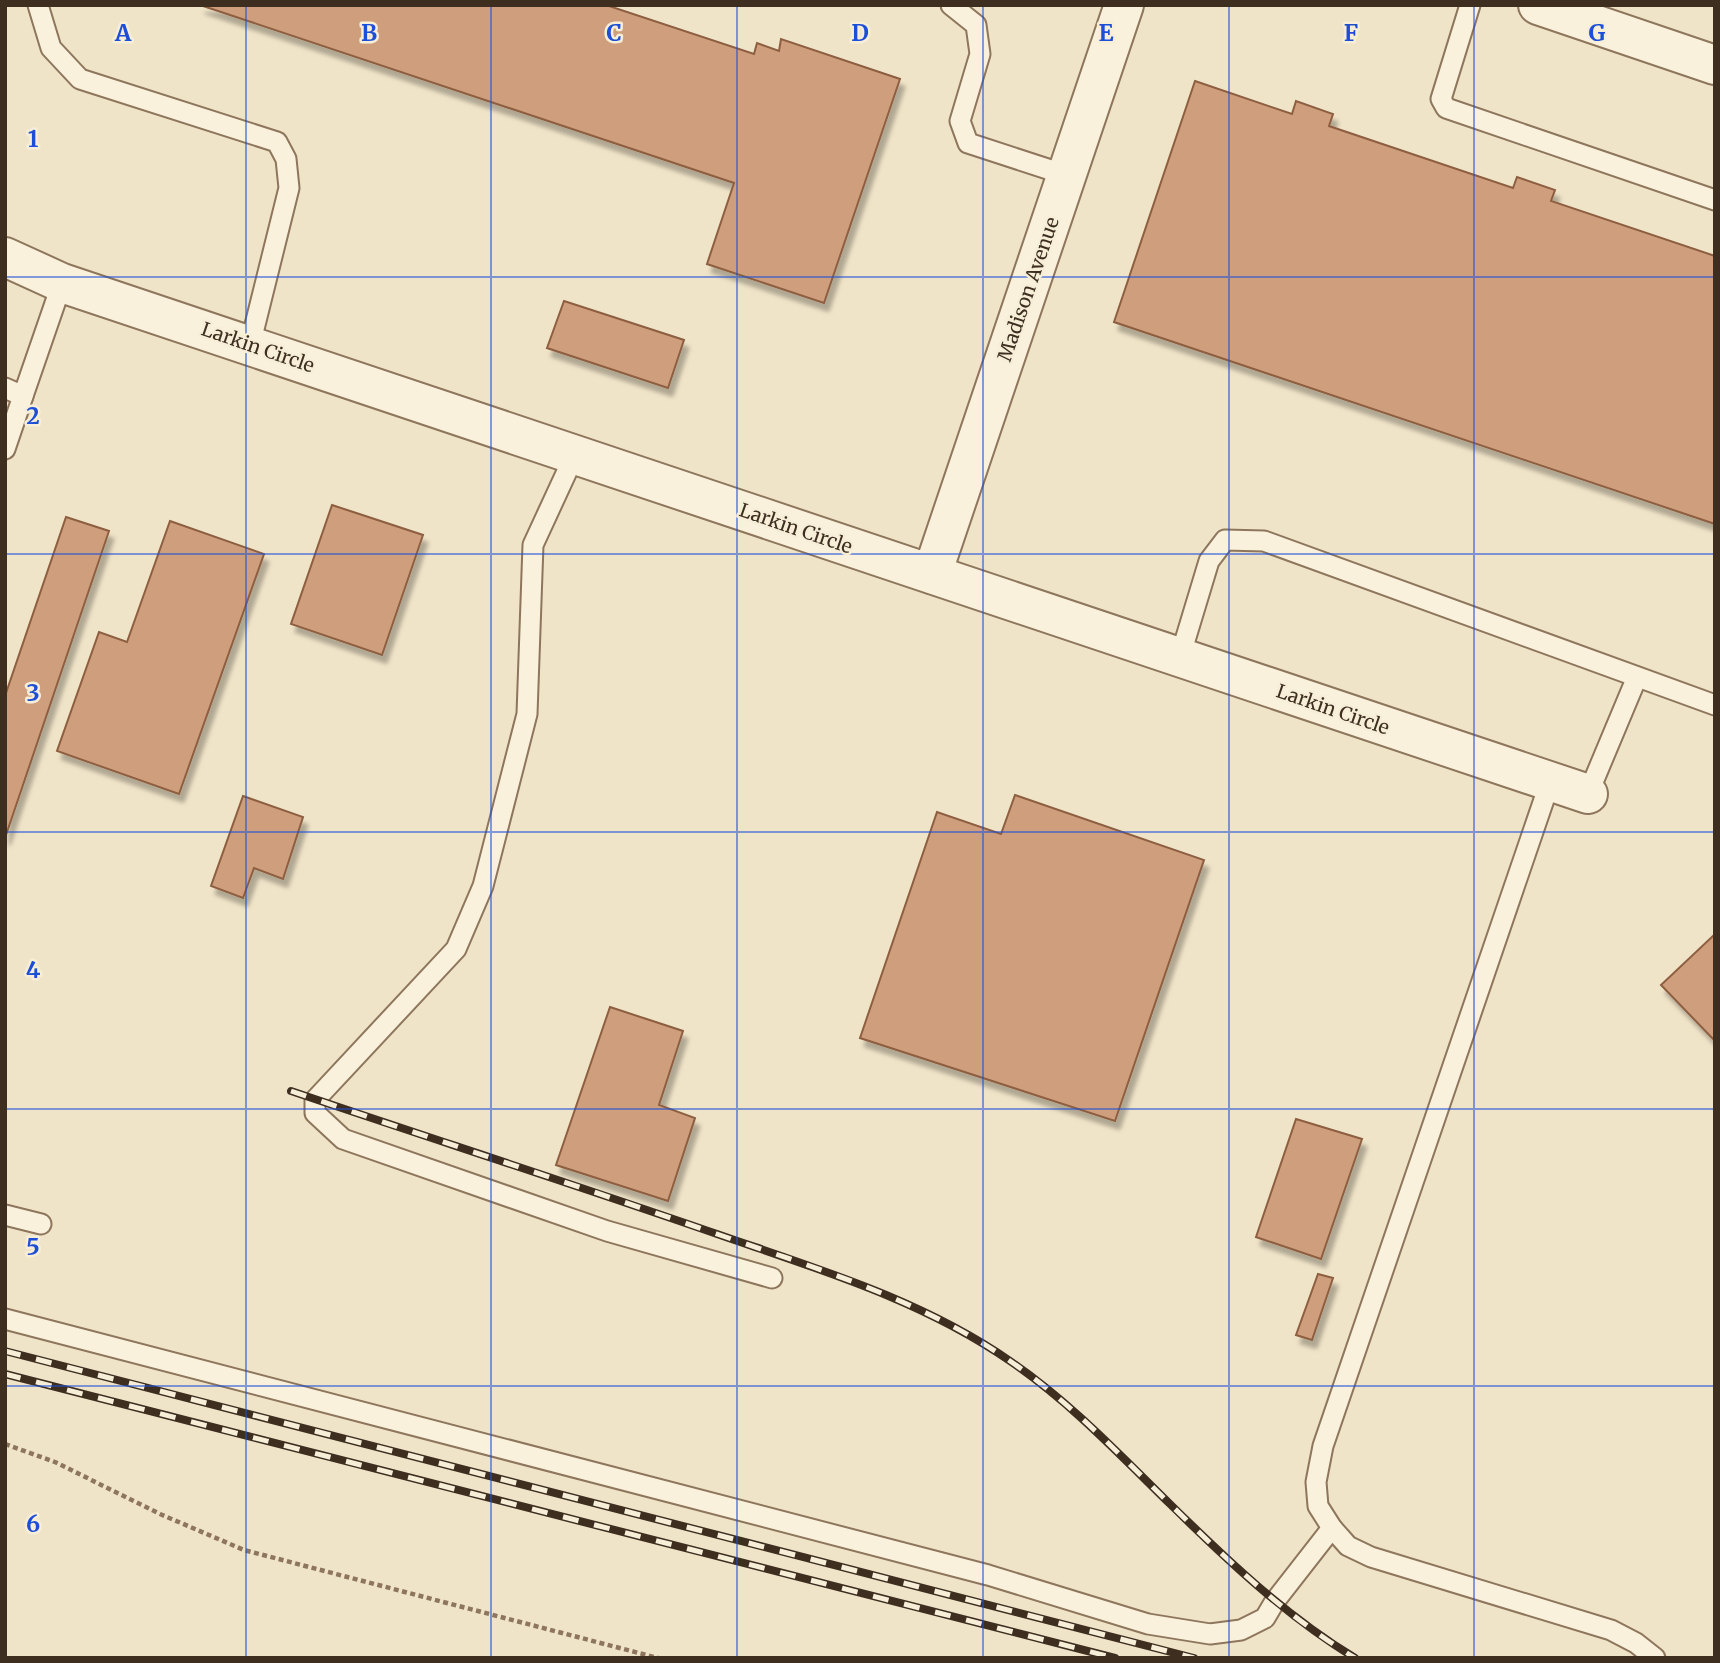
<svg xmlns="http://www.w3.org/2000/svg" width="1720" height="1663" viewBox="0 0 1720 1663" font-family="Merriweather,serif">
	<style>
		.building { fill: #cf9f7d; stroke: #8d5f41; stroke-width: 2; filter: url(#shadow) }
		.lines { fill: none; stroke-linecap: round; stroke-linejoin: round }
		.service-casing { stroke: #8d765c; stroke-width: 23 }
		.minor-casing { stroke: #8d765c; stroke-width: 42 }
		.path { stroke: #8d765c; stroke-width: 4.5; stroke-dasharray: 5 3.5; stroke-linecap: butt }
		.service { stroke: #faf1dc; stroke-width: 19 }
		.minor { stroke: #faf1dc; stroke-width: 38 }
		.rail-casing { stroke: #3d2e20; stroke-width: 8 }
		.rail { stroke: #f7eed8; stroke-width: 5; stroke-dasharray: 16; stroke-linecap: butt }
		.grid { fill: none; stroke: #1d4ed8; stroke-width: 2; stroke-opacity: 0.55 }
		.labels { text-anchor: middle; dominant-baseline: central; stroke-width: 5; stroke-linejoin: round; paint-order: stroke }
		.street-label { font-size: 19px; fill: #3d2e20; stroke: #f7eed8 }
		.grid-label { font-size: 23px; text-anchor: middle; font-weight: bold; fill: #1d4ed8; stroke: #f7eed8; stroke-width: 5; stroke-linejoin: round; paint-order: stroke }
	</style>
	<defs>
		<filter id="shadow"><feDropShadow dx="4.5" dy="8" stdDeviation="2" flood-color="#0004"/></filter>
	</defs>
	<rect width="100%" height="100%" fill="#f0e4c8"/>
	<g class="building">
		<polygon points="200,5 606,5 754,54 757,43 779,51 781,39 900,79 824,303 707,264 734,183"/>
		<polygon points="1195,81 1292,114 1296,101 1333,114 1329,126 1513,188 1517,177 1555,190 1551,201 1715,256 1715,524 1114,322"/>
		<polygon points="564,301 684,340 668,388 547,348"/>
		<polygon points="332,505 423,535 382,655 291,624"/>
		<polygon points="66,517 109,531 5,838 5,696"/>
		<polygon points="170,521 264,554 179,794 57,751 99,632 127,642"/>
		<polygon points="1015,795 1204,860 1115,1121 860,1038 937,812 1001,834"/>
		<polygon points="243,796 303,817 283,879 254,868 243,898 211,886"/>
		<polygon points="1715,934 1715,1041 1661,985"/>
		<polygon points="610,1007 683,1031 659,1105 695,1118 668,1201 556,1165"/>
		<polygon points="1296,1119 1362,1139 1321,1259 1256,1237"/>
		<polygon points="1318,1274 1333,1278 1312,1340 1296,1335"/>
	</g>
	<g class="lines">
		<g class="service-casing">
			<g id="service">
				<polyline points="38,5 51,48 80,79 277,142 286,159 289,188 250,345"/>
				<polyline points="951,5 976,25 980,54 960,121 968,143 1066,175"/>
				<polyline points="1470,5 1441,99 1446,108 1715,200"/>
				<polyline points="5,388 23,396 62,283"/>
				<polyline points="5,449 23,396"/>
				<polyline points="575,454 533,545 527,714 483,886 456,949 315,1100 315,1113 343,1139 607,1231 772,1278"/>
				<polyline points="1180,657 1209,561 1225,540 1264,541 1715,705"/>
				<polyline points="1550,782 1323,1446 1316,1482 1318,1506 1332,1528 1348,1546 1371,1557 1611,1630 1636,1643 1655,1658"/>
				<polyline points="1588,794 1637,677"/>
				<polyline points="5,1215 41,1224"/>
				<polyline points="5,1319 988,1575 1148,1624 1210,1634 1241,1630 1265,1618 1275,1601 1332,1528"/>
			</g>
		</g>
		<g class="minor-casing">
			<g id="minor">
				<polyline points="1538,5 1715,65"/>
				<polyline points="5,257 62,283 1588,794"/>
				<polyline points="932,574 1124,5"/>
			</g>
		</g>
		<polyline class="path" points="5,1444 55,1462 160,1514 244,1550 658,1658"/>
		<use href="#service" class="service"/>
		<use href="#minor" class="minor"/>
		<g class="rail-casing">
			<g id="rail">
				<path d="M291,1091C433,1139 576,1185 717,1234C818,1269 922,1300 1010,1361C1070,1402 1119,1454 1170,1504C1227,1560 1286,1616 1355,1658"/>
				<polyline points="5,1351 1194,1658"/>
				<polyline points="5,1374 1115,1658"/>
			</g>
		</g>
		<use href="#rail" class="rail"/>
	</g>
	<path class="grid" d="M246,5V1658M491,5V1658M737,5V1658M983,5V1658M1229,5V1658M1474,5V1658M5,277H1715M5,554H1715M5,832H1715M5,1109H1715M5,1386H1715"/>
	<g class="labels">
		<g class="street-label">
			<text transform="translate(1028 289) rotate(-71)">Madison Avenue</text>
			<text transform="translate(258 347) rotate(19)">Larkin Circle</text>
			<text transform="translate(796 528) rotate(19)">Larkin Circle</text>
			<text transform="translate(1333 709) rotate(19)">Larkin Circle</text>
		</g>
	</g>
	<g class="grid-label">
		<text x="123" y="41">A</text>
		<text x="369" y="41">B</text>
		<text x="614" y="41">C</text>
		<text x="860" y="41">D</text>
		<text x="1106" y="41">E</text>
		<text x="1351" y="41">F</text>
		<text x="1597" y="41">G</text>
		<text x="33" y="147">1</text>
		<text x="33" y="424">2</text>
		<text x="33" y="701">3</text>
		<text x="33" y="978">4</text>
		<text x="33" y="1255">5</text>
		<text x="33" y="1532">6</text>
	</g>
	<rect width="1720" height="1663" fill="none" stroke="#3d2e20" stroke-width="14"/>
</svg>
